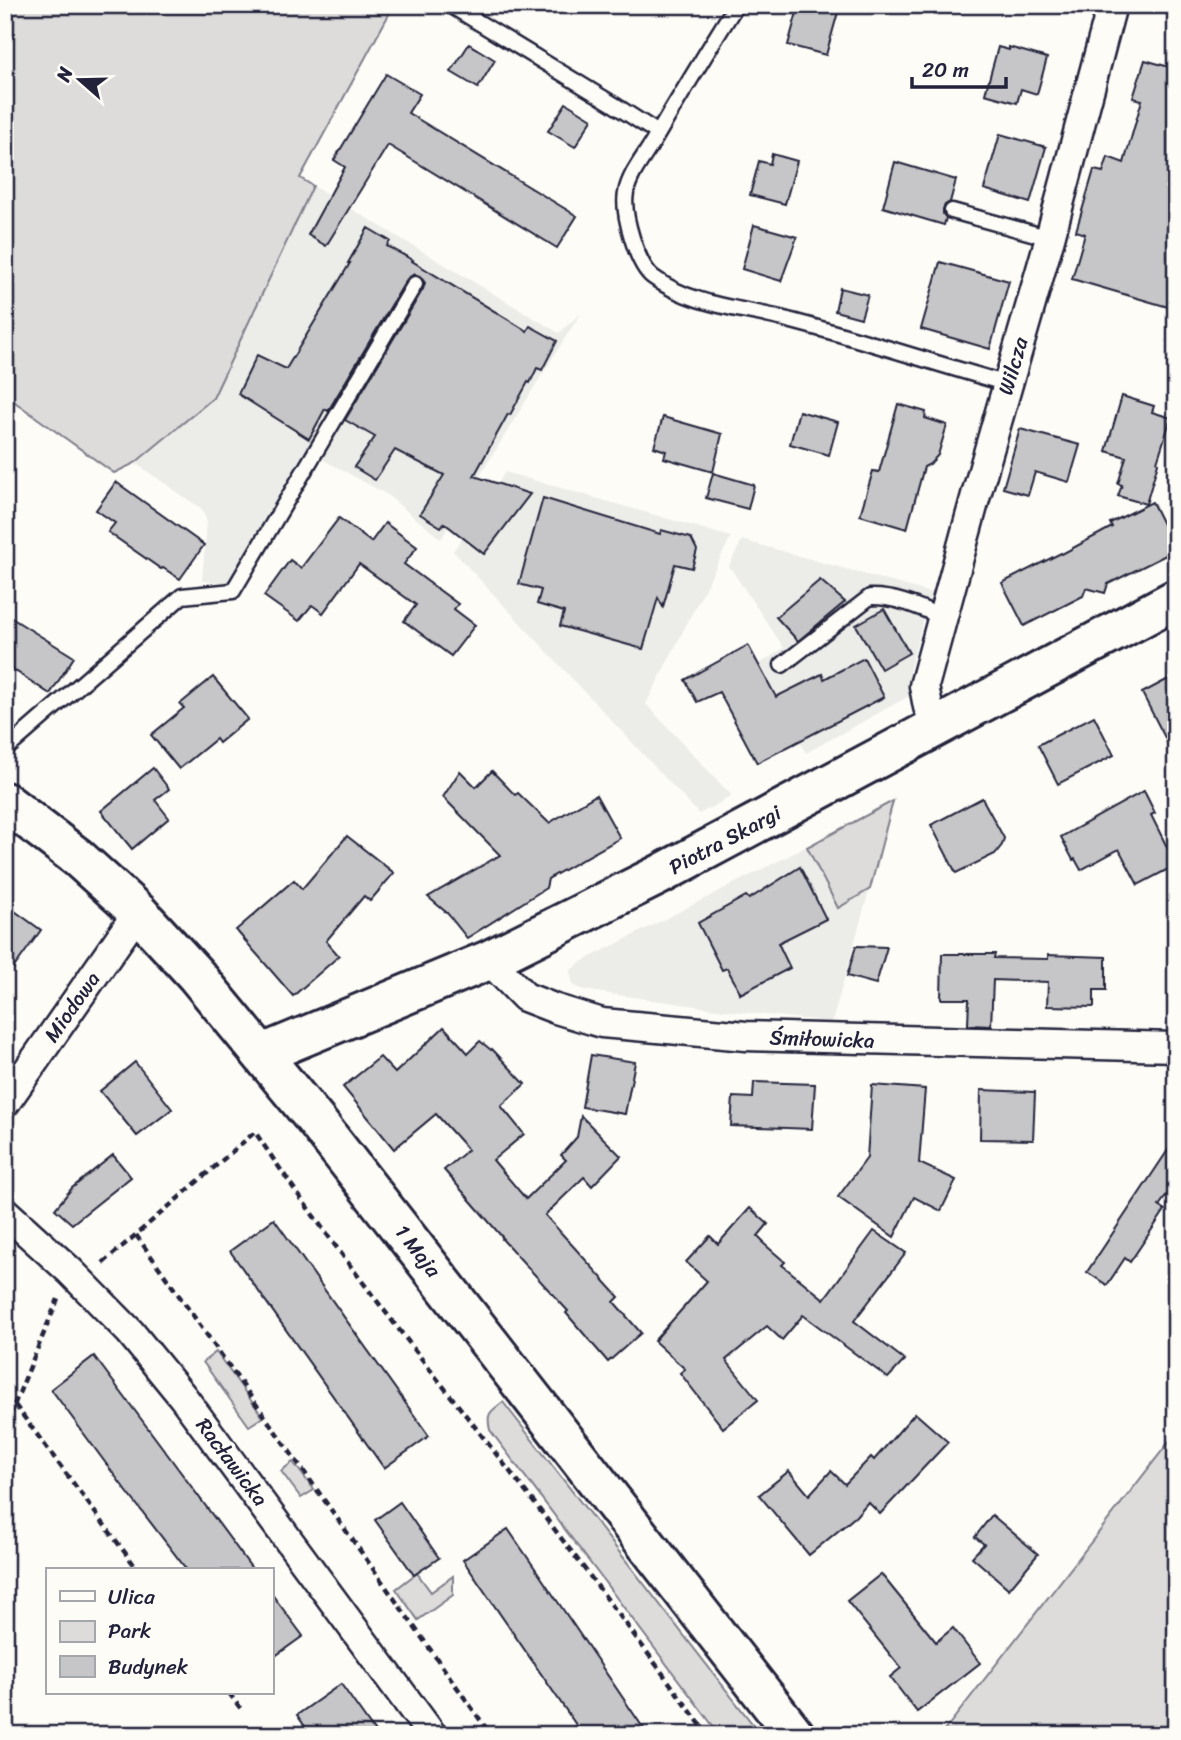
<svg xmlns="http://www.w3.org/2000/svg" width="1181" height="1740" viewBox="0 0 1181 1740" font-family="Sriracha,sans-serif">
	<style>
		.built { fill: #ecece9 }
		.green { fill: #dddcdb; stroke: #807f8b; stroke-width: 2 }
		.building { fill: #c6c6c8; stroke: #22223b; stroke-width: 2 }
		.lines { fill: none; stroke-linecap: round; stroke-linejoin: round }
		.lane-casing { stroke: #22223b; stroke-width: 19 }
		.street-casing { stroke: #22223b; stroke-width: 33 }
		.secondary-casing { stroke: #22223b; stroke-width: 44 }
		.path { stroke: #22223b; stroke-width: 4.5; stroke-dasharray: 7 5; stroke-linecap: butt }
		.lane { stroke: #fdfcf7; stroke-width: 14 }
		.street { stroke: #fdfcf7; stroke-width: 28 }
		.secondary { stroke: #fdfcf7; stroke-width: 38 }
		.labels { text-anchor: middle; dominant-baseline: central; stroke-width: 7; stroke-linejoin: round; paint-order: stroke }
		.street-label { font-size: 21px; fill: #22223b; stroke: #fdfcf7 }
	</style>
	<rect width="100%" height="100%" fill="#fdfcf7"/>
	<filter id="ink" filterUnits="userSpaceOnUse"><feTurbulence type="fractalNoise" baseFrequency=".0143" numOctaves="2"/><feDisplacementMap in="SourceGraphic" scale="14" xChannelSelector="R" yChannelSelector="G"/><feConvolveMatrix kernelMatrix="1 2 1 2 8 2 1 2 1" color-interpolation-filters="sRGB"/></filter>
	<g filter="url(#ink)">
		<g class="built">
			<polygon points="313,186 559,333 581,313 543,373 441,539 386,494 309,452 230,583 202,581 207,522 202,509 135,463 213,398"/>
			<polygon points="505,472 731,537 646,704 732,796 699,814 453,551 479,514"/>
			<polygon points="742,540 931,593 909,671 909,696 806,753 759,664 784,648 729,566"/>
			<polygon points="894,802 832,1022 731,1011 583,990 573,985 570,971 581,962"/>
		</g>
		<g class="green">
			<polygon points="5,5 394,5 300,178 313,186 213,398 135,463 114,473 5,395"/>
			<polygon points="893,801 870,889 838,908 807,847"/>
			<polygon points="216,1352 263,1417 249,1426 203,1362"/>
			<path d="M503,1402L761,1735H720L490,1430C486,1413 490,1412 503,1402Z"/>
			<polygon points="1176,1433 1176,1735 941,1735"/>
			<polygon points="293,1462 314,1490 301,1498 281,1471"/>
			<polygon points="417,1573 431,1592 453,1576 453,1595 418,1620 396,1589"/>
		</g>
		<g class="building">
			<polygon points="799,5 840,5 826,55 788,45"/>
			<polygon points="469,44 495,60 478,88 451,72"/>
			<polygon points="998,47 1009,50 1009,47 1047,58 1037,94 1021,89 1017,103 985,94"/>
			<polygon points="1145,60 1176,69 1176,278 1168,307 1072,279 1085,234 1076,231 1094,170 1103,172 1108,157 1124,163 1142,100 1133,98"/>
			<polygon points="386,74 420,94 408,113 577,216 557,248 388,145 326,246 308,235 345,167 334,160"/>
			<polygon points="566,103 592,119 575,147 548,131"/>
			<polygon points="1000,134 1046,147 1030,203 984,189"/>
			<polygon points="772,154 797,161 785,204 750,195 759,161 770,164"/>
			<polygon points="895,162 956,180 950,202 945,205 943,209 943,214 946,218 944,225 883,207"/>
			<polygon points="754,225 797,237 781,281 742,269"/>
			<polygon points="368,228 390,241 387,246 413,260 412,261 527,331 530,326 557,341 542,370 537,368 530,383 528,382 510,415 508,414 474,476 530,494 484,554 444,523 441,527 420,514 444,475 395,450 375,480 354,467 375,437 345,420 423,289 425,283 420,276 414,274 407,279 328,411 325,409 309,439 238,394 257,355 286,369 350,263 348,263"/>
			<polygon points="940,262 1009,281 990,349 921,329"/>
			<polygon points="840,288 868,295 861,318 835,311"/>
			<polygon points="1122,396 1154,406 1152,412 1171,418 1157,462 1158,463 1146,504 1118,496 1122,485 1118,484 1126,457 1106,451"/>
			<polygon points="898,404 926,412 925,418 947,425 938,455 930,464 924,467 907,529 860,515 873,471 879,472"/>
			<polygon points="799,411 838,422 829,455 790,444"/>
			<polygon points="663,417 722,434 713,472 664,458 666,451 654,447"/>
			<polygon points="1020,429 1080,445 1069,482 1035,472 1028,495 1003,488"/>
			<polygon points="713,473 754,485 748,509 706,498"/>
			<polygon points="116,482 204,545 180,579 163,568 161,569 108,532 115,523 96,510"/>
			<polygon points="543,498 660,534 661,530 691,538 697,550 692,568 675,564 663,607 658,598 643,649 560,626 564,612 537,604 541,590 519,584"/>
			<polygon points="1152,502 1176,550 1108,584 1105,593 1086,588 1083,596 1024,626 1002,583 1061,553 1062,554 1112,527 1110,523"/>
			<polygon points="339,518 371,542 385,523 417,547 404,564 458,604 454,609 475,625 451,656 404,621 416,605 359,564 323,613 312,605 299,621 264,596 290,560 301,568"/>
			<polygon points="820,580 845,602 798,641 776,617"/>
			<polygon points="884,609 909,653 881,669 856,625"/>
			<polygon points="5,614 74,657 50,694 5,664"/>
			<polygon points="748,645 776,697 822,674 824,679 864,658 884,697 757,763 719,692 697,702 685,680"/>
			<polygon points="1176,675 1176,759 1142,693"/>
			<polygon points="213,677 248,719 219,743 216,739 179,769 151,735 184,708 180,704"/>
			<polygon points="1094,716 1114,755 1058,784 1038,745"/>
			<polygon points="153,768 169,789 155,800 169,818 132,849 101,811"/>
			<polygon points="460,771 476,787 492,771 515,795 518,793 549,823 596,795 620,838 548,879 546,888 467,938 447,913 428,897 500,855 443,797"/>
			<polygon points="1144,791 1155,813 1151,815 1176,865 1138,885 1119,849 1081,870 1075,859 1073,860 1061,837"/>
			<polygon points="982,798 1004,838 1002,845 995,854 956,873 931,825"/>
			<polygon points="347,836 394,873 370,901 364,896 326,941 339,956 293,996 236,930 294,880 302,889"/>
			<polygon points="800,867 826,919 778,943 790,968 740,994 740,992 727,968 722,970 698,923 746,896 749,899"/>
			<polygon points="5,904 41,930 5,980"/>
			<polygon points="856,946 887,947 876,984 847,976"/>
			<polygon points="942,954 995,954 994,958 1048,959 1048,955 1106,957 1106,990 1094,990 1094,1007 1047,1006 1048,982 993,980 991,1026 968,1025 969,999 941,999"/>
			<polygon points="444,1027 468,1053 480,1041 491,1050 492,1049 525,1084 501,1106 524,1134 493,1160 526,1199 566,1160 561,1155 577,1137 581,1116 621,1156 592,1186 584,1177 545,1215 619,1297 614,1302 641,1333 608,1362 566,1313 568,1311 502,1239 503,1238 444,1170 468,1150 436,1114 394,1149 343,1087 380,1057 395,1073"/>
			<polygon points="591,1055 635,1062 625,1114 582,1107"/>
			<polygon points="135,1062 172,1109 137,1136 100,1091"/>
			<polygon points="754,1082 815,1084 812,1129 731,1126 733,1097 753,1098"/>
			<polygon points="872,1085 925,1089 919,1163 956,1180 941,1211 914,1197 894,1237 838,1197 867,1158"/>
			<polygon points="981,1090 1035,1092 1033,1140 980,1139"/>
			<polygon points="1176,1138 1176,1182 1159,1206 1165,1210 1130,1262 1125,1258 1107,1285 1087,1272"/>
			<polygon points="113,1155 131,1177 72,1224 55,1209 72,1188"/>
			<polygon points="750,1208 768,1224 758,1236 764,1242 763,1243 785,1262 782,1265 824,1299 874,1231 906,1253 854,1321 905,1360 888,1378 803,1315 782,1340 767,1326 726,1360 758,1400 723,1428 680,1373 685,1369 654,1341 707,1281 686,1262 710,1236 718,1244"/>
			<polygon points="274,1219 429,1436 384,1468 230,1251"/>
			<polygon points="94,1356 165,1451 253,1570 187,1570 121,1484 51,1389"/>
			<polygon points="915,1413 948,1442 880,1514 868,1502 856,1516 809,1555 759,1495 789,1471 809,1495 831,1471 845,1484 871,1457 874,1460"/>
			<polygon points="400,1502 439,1558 414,1575 375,1520"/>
			<polygon points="992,1515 1038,1554 1009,1589 972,1557 984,1544 975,1537"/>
			<polygon points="508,1529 541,1577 648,1735 583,1735 463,1560"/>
			<polygon points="881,1574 936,1642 953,1628 980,1663 917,1712 890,1677 901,1668 847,1601"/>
			<polygon points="271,1593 303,1636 271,1659"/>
			<polygon points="341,1684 377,1735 311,1735 297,1715"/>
		</g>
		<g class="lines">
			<g class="lane-casing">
				<g id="lane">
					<polyline points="450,5 613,104 658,133"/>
					<path d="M736,5C708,50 680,96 653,142C644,157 629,175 626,193C622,213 637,265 653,277C690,305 740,308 784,319C859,338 933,363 1008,384"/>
					<polyline points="952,211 1050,238"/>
					<path d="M782,665L870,597C895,596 921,607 943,618"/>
					<polyline points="5,750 182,596 233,591 415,284"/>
				</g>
			</g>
			<g class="street-casing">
				<g id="street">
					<polyline points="938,725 928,707 924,686 976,495 1050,238 1112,5"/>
					<polyline points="489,960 525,997 556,1009 602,1023 746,1036 1176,1047"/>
					<polyline points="5,1103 138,912"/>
					<polyline points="5,1212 70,1271 130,1332 183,1397 432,1735"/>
				</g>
			</g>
			<g class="secondary-casing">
				<g id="secondary">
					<polyline points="5,802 77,857 138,912 196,975 317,1122 795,1735"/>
					<polyline points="262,1054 489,960 659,875 1176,599"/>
				</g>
			</g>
			<g class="path">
				<polyline points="136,1235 491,1735"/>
				<path d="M103,1263L255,1132C330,1244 414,1349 497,1455C569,1547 639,1641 708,1735"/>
				<polyline points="15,1405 138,1570"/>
				<polyline points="5,1427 58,1299"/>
				<polyline points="229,1693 241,1709"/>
			</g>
			<use href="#lane" class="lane"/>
			<use href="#street" class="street"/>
			<use href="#secondary" class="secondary"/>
		</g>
	</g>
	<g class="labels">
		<g class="street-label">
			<text transform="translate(1013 366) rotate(-74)">Wilcza</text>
			<text transform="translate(725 840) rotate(-28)">Piotra Skargi</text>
			<text transform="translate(72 1007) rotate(-55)">Miodowa</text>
			<text transform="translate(822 1039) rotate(2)">Śmiłowicka</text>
			<text transform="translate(418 1251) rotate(52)">1 Maja</text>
			<text transform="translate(232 1462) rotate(53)">Racławicka</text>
		</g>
	</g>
	<rect width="1181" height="1740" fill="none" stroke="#fdfcf7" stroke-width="28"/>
	<rect x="14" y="14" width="1153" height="1712" fill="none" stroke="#22223b" stroke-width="2.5" filter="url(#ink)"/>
	<rect x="46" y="1568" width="228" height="126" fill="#fdfcf7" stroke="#a5a5ac" stroke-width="2"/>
	<rect x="60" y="1591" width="35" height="10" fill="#fdfcf7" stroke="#a5a5ac" stroke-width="2"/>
	<text x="108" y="1604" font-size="21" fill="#22223b">Ulica</text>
	<rect x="60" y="1621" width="35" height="21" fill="#dddcdb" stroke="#a5a5ac" stroke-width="2"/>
	<text x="108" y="1638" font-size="21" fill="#22223b">Park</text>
	<rect x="60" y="1656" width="35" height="21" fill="#c6c6c8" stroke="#a5a5ac" stroke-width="2"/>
	<text x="108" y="1674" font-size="21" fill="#22223b">Budynek</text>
	<g transform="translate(80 80) rotate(290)" stroke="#fdfcf7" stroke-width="5" paint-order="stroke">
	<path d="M0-5L12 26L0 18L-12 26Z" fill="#22223b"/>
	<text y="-10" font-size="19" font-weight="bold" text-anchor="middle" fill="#22223b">N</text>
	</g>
	<path d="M912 77v10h94v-10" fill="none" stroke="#22223b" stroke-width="3.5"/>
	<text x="922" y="77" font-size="21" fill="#22223b" stroke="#fdfcf7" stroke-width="5" paint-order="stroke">20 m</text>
</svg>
